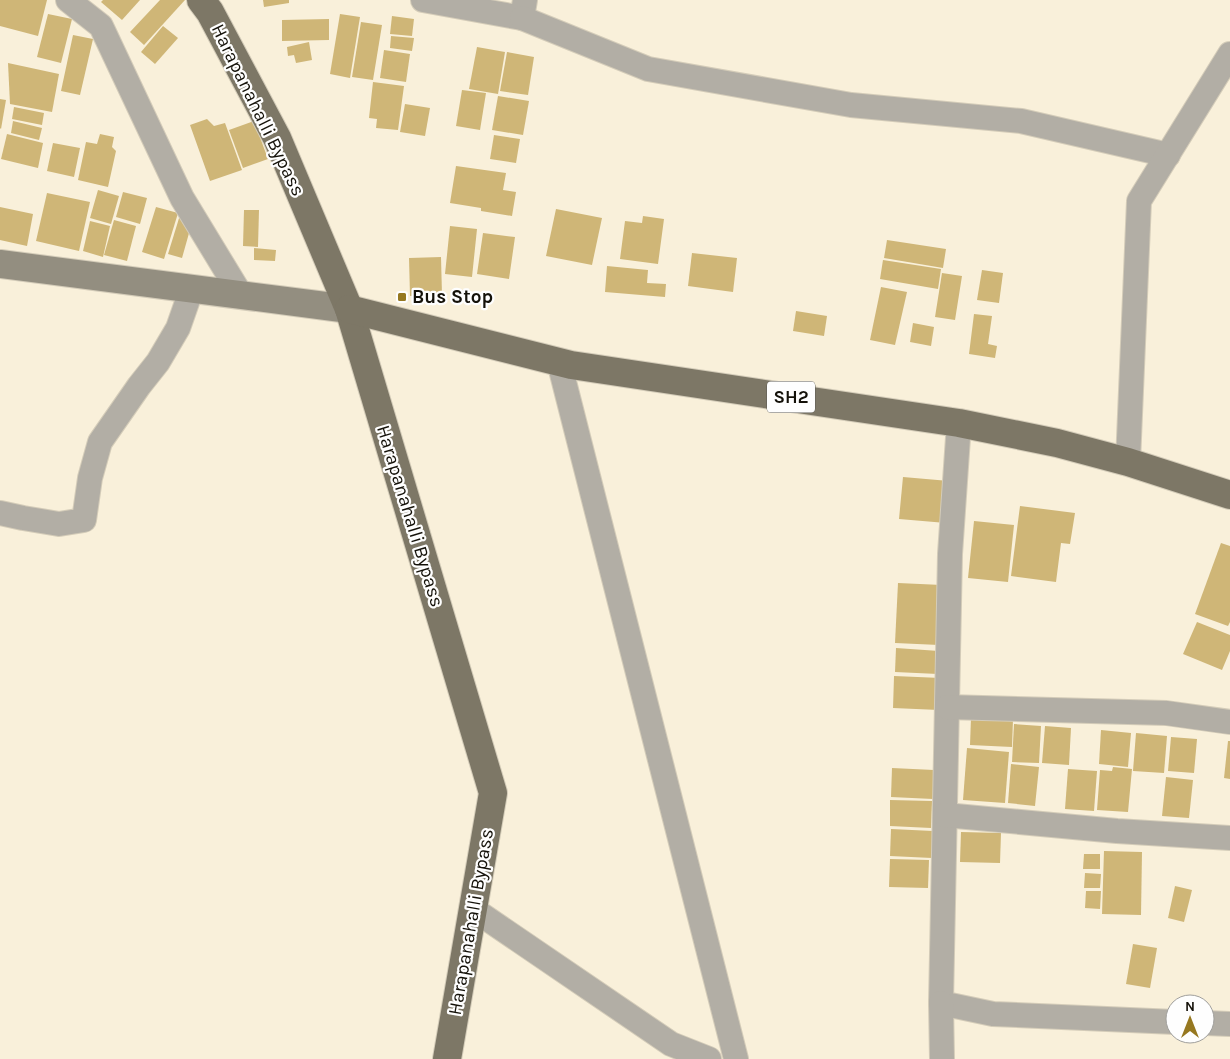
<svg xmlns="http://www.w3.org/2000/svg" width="1230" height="1059" viewBox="0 0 1230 1059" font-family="Karla,sans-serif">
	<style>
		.building { fill: #cfb677 }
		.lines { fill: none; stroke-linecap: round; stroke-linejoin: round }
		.street-casing { stroke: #d4ccb9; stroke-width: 26 }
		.secondary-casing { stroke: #d4ccb9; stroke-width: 30 }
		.primary-casing { stroke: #d4ccb9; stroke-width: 30 }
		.street { stroke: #b2aea5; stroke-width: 24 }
		.secondary { stroke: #938e80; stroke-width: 28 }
		.primary { stroke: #7d7766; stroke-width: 28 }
		.poi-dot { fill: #967820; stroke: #fefefe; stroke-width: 2 }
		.labels { text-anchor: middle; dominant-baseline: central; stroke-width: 4.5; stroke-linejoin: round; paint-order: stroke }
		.shield { fill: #fefefe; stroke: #5a5852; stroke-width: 1 }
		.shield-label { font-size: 18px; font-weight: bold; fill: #141109 }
		.street-label { font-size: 19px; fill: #141109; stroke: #fefefe }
		.poi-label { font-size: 19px; font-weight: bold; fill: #141109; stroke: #fefefe; text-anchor: start }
	</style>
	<rect width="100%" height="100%" fill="#f9f0da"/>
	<g class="building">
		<polygon points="0,0 47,0 38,36 0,26"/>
		<polygon points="103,0 140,0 122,20 101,2"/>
		<polygon points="160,0 185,0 144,45 130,32"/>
		<polygon points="263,0 289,0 289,3 264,7"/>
		<polygon points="48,14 72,19 61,63 37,57"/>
		<polygon points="340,14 360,17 350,78 330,74"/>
		<polygon points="392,16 414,19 412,36 390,34"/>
		<polygon points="329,19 329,40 282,41 282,20"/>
		<polygon points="361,22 382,25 373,80 352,77"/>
		<polygon points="163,26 178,38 155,64 141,52"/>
		<polygon points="73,35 93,39 80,95 61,91"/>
		<polygon points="391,36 414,38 412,51 390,48"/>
		<polygon points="309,42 312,60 296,63 294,55 288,56 287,47"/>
		<polygon points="477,47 505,52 498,94 469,89"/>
		<polygon points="384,50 410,54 406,82 380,78"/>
		<polygon points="507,52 534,57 528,95 500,91"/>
		<polygon points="8,63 59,74 52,112 10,104"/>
		<polygon points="373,82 404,86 398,130 376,128 377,119 369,118"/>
		<polygon points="462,90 486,93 480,130 456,126"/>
		<polygon points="498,96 529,101 523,135 492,130"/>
		<polygon points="0,99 6,100 1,129 0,128"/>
		<polygon points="405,104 430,108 425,136 400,132"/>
		<polygon points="14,107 44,113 42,125 12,119"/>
		<polygon points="207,119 214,126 225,123 242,170 210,181 190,125"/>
		<polygon points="13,121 42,128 39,140 11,133"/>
		<polygon points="254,121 268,159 243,168 229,130"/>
		<polygon points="7,134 43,143 38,168 1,159"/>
		<polygon points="100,134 114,137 112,147 116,151 108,187 78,180 86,142 97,144"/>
		<polygon points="494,135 520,139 516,163 490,159"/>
		<polygon points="53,143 80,148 74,177 47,171"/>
		<polygon points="456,166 506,173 503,190 516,192 512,216 481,211 481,208 450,203"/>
		<polygon points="98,190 119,196 111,224 90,218"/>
		<polygon points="123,192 147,198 140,224 116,217"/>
		<polygon points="47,193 90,202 79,251 36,241"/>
		<polygon points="0,207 33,214 27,246 0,240"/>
		<polygon points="156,207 178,213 164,259 142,252"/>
		<polygon points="556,209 602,218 592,265 546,256"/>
		<polygon points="244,210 259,210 258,247 243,246"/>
		<polygon points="180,215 193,219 182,258 168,254"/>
		<polygon points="643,216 664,219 658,264 620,259 625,221 642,223"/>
		<polygon points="114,220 136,226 127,261 104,255"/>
		<polygon points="90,221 110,226 103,257 83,251"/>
		<polygon points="450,226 477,229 472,277 445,274"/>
		<polygon points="483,233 515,237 509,279 477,274"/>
		<polygon points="887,240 946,249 943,268 884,258"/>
		<polygon points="254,248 276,250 275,261 254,260"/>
		<polygon points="692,253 737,258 733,292 688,286"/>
		<polygon points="441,257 442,295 410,296 409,258"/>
		<polygon points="883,260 941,269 938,289 880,279"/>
		<polygon points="607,266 648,270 647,283 666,284 665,297 605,292"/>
		<polygon points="982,270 1003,273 999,303 977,300"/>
		<polygon points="942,273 962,276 955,320 935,317"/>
		<polygon points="881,287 907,292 895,345 870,340"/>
		<polygon points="796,311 827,316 824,336 793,331"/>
		<polygon points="974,314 992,316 988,344 997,346 995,358 969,354"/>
		<polygon points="913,323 934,327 931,346 910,342"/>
		<polygon points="903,477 949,481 946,523 899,519"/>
		<polygon points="1020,506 1075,513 1070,544 1061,543 1056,582 1011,576"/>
		<polygon points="974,521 1014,525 1008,582 968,578"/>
		<polygon points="1221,543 1230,546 1230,622 1228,626 1195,614"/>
		<polygon points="898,583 942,585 939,645 895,643"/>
		<polygon points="1197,622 1230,635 1230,651 1222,670 1183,654"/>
		<polygon points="896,648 939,651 938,674 895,672"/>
		<polygon points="894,676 941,678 939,710 893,708"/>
		<polygon points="971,718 1013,719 1012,747 970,745"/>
		<polygon points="1014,724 1041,726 1039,763 1012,762"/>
		<polygon points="1045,726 1071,728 1069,765 1042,763"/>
		<polygon points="1101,730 1131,733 1128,767 1099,764"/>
		<polygon points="1136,733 1167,736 1164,773 1133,771"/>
		<polygon points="1171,737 1197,739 1194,773 1168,771"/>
		<polygon points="1228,741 1230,741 1230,779 1224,778"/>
		<polygon points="967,748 1009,752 1005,803 963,800"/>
		<polygon points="1011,764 1039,767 1035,806 1008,803"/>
		<polygon points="1113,767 1132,769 1128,812 1097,810 1100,770 1112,771"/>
		<polygon points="892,768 934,770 933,799 891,797"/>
		<polygon points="1068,769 1097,771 1094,811 1065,809"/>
		<polygon points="1166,777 1193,780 1189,818 1162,816"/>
		<polygon points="890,800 932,801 931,828 890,826"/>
		<polygon points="891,829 933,831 932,858 890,856"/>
		<polygon points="961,832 1001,833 1000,863 960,862"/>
		<polygon points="1104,851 1142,852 1141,915 1102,914"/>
		<polygon points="1084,854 1100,854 1100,869 1083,869"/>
		<polygon points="890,859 929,860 928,888 889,887"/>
		<polygon points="1085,873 1101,874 1100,888 1084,888"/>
		<polygon points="1175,886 1192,890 1184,922 1168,918"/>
		<polygon points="1086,891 1101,891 1100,909 1085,908"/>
		<polygon points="1133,944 1157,948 1150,988 1126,984"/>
	</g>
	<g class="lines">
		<g class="street-casing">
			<g id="street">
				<polyline points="68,0 101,26 182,198 241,295"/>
				<polyline points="423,0 522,18 525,0"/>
				<polyline points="522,18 648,69 851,105 1021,121 1168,155"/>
				<polyline points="559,362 736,1059"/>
				<polyline points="959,423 950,554 941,1003 993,1014 1175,1022"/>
				<polyline points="1128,462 1139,201 1230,54"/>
				<polyline points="0,513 23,518 59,524 84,520 90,478 100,442 139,386 158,362 178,328 192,288"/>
				<polyline points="947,707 1166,713 1230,722"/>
				<polyline points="945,815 1117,831 1230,838"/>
				<polyline points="473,909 671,1044 709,1059"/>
				<polyline points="941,1003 942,1059"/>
				<polyline points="1205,1023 1230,1024"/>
			</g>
		</g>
		<g class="secondary-casing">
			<polyline id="secondary" points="0,264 349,309"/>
		</g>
		<g class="primary-casing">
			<g id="primary">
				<polyline points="201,0 210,12 277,138 349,309 493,793 447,1059"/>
				<polyline points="349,309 571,365 959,423 1057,443 1128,462 1230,495"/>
			</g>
		</g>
		<use href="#street" class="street"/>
		<use href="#secondary" class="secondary"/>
		<use href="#primary" class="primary"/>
	</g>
	<rect class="poi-dot" x="397" y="292" width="10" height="10" rx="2.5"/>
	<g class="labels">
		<rect class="shield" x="767" y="381.5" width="48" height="31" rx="4"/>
		<g class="shield-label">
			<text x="791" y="397">SH2</text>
		</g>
		<g class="street-label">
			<text transform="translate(258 110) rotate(64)">Harapanahalli Bypass</text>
			<text transform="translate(410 516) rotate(73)">Harapanahalli Bypass</text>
			<text transform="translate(471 922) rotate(-80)">Harapanahalli Bypass</text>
		</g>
		<g class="poi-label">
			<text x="412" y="297">Bus Stop</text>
		</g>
	</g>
	<g transform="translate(1190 1019)"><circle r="24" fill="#fefefe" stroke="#a09f9c"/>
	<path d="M0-4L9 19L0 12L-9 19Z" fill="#967820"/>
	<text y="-8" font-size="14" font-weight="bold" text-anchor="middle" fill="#141109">N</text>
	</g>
</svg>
